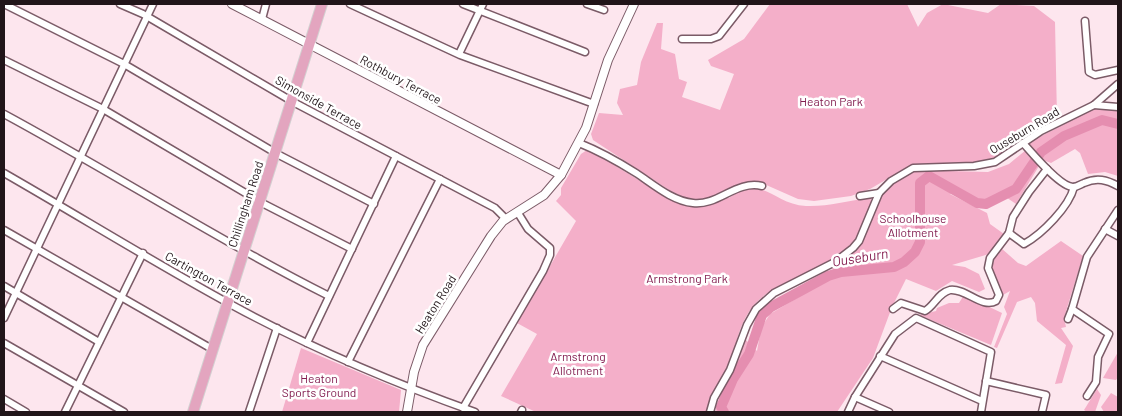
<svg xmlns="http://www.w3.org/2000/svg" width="1122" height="416" viewBox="0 0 1122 416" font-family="Barlow,sans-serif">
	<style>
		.green { fill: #f4afc9 }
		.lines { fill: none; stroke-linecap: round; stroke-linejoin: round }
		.river { stroke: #e58eb0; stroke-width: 10 }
		.minor-casing { stroke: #7b5b67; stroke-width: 9 }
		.tertiary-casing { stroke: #7b5b67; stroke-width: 10 }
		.primary-casing { stroke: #d3d0d1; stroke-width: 12 }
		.minor { stroke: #fff; stroke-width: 6 }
		.tertiary { stroke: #fff; stroke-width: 8 }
		.primary { stroke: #e3a5bf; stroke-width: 10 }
		.labels { text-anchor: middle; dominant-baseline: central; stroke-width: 5; stroke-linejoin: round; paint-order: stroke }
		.street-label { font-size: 12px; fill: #211519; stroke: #fff }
		.park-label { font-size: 12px; fill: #831e50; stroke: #fff }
		.water-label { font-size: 14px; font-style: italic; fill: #892556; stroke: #fff }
	</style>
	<rect width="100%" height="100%" fill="#fde6ee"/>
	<g class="green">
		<polygon points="770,4 907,4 918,27 927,13 943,4 988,13 1001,4 1034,6 1055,22 1057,118 1042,124 993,160 960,165 913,164 870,189 851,196 814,201 798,199 764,184 753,181 703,200 693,202 669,190 593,140 591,134 599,113 623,115 617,103 620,89 637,85 641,62 657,23 663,23 661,49 675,54 679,79 687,82 682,97 720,110 734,74 711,66 708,60 744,39"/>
		<polygon points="1095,108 1118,110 1118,176 1105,172 1088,174 1080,153 1075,149 1051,163 1043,160 1028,143"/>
		<path d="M587,150L592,151C613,163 683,212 704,206C711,205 719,199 725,196L729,198C763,173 772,204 806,206C826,207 848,201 867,198L871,199V205C866,216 862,229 856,240C839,270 778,277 755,304C739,322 736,346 729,367C723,383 715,397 708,412H536L501,396L537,334L517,323L576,221L556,201L561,195V188L581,154Z"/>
		<path d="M1026,150L1039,166L1016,204L1000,193C981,205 976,199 959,190L950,194L987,213L990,224L1004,234L989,254L952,265L965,267L979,274L985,289L979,292L952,281L936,291L906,279L892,307L873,358L837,412H715C722,385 738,366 745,339L757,351L761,328L770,314L836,275L831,266L858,248L882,195L889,185L912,170L988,172L1009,164Z"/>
		<path d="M1061,241L1083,256L1064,318L1066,327L1061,328L1073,346L1062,383L1055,384L1066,345L1037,321L1035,303L1031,297L1017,302L997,348L994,347L1007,314L1004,307L1010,291L1003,295C994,275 986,267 1001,248L1018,263L1026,266Z"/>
		<polygon points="964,295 1002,313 991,345 919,315 936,311 937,308 949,303 959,303"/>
		<polygon points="301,348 401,390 399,412 282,412"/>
		<polygon points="1118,352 1118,377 1116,380 1103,378"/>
		<polygon points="1097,389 1101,395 1095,412 1087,412 1084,410"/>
		<polygon points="1111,393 1118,397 1118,412 1104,412 1101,407"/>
	</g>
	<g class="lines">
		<polyline class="river" points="724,412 721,407 733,379 749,354 762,315 771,307 828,276 841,272 894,267 904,262 915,252 920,242 920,183 929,176 977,203 986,204 1016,189 1041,152 1064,136 1102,120 1118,124"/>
		<g class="minor-casing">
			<g id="minor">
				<polyline points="4,4 124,64 279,155 374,204"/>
				<polyline points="120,4 143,14 295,103 495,208 506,219"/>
				<polyline points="350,4 460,55 594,104"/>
				<polyline points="463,4 585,52"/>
				<polyline points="587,4 604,10"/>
				<polyline points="262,19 266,4"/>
				<polyline points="1085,21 1089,72 1095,75 1118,70"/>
				<polyline points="682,39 711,39 719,36 744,4"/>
				<polyline points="459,54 483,4"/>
				<polyline points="4,60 103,109 264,204 352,249"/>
				<polyline points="1094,105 1118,107"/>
				<path d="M4,114C113,173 218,240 329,296"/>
				<path d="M579,143C599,151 617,161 636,173C653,184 672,201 693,203C718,206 736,180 762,186"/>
				<path d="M1023,143C1032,153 1060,187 1073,187C1077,187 1081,184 1084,183C1097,177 1107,180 1118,186"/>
				<path d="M4,173C79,216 153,262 230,304C309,347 391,382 475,412"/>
				<polyline points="860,196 879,193"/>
				<polyline points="1105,229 1118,236"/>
				<polyline points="4,230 212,349"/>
				<path d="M1009,233L1024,244C1042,234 1069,207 1074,187"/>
				<polyline points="4,286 99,342"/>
				<path d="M893,309L901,303L925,311C935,305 938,293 950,290C966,288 982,309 996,301L999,295L988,268L990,258L1009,233L1013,217L1029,192L1047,169"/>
				<polyline points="4,318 153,4"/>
				<polyline points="1068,319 1072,309"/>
				<polyline points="4,343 124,412"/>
				<polyline points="307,343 396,156"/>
				<polyline points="880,356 982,401"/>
				<polyline points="348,362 440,179"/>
				<polyline points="986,381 1046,395 1042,412"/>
				<polyline points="1087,396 1096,382 1098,357 1109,334 1072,309 1087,257 1118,210"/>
				<polyline points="855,397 889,412"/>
				<polyline points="4,399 26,412"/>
				<polyline points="463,408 543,271 550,255 550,248 528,229 518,213"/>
				<polyline points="65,412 143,253"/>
				<polyline points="249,412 277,328"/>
				<polyline points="521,412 522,410"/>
				<polyline points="710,412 714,398 730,370 747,325 756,309 774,293 835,262 853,248 859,241 879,193 891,181 913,168 974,166 995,162 1041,131 1094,105 1118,84"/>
				<polyline points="848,412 855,397 895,334 916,318 991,352 981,412"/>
			</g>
		</g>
		<g class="tertiary-casing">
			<g id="tertiary">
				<polyline points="232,4 561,175"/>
				<polyline points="407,412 414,372 423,345 491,236 503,221 544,195 561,175 586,128 608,60 634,4"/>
			</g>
		</g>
		<g class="primary-casing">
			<polyline id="primary" points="193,412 322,4"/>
		</g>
		<use href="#minor" class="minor"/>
		<use href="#tertiary" class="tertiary"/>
		<use href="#primary" class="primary"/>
	</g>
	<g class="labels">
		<g class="street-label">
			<text transform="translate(401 79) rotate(28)">Rothbury Terrace</text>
			<text transform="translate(319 102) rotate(29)">Simonside Terrace</text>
			<text transform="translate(1024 130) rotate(-31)">Ouseburn Road</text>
			<text transform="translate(245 204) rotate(-72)">Chillingham Road</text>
			<text transform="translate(209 278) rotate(29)">Cartington Terrace</text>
			<text transform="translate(435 304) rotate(-58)">Heaton Road</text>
		</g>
		<g class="park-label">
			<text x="831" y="101">Heaton Park</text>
			<text x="913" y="218">Schoolhouse<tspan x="913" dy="14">Allotment</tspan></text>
			<text x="687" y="278">Armstrong Park</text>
			<text x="578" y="356">Armstrong<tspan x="578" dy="14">Allotment</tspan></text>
			<text x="319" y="378">Heaton<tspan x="319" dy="14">Sports Ground</tspan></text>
		</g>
		<g class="water-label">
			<text transform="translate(860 257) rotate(-9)">Ouseburn</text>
		</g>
	</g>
	<rect width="1122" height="416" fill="none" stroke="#211519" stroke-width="10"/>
</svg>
